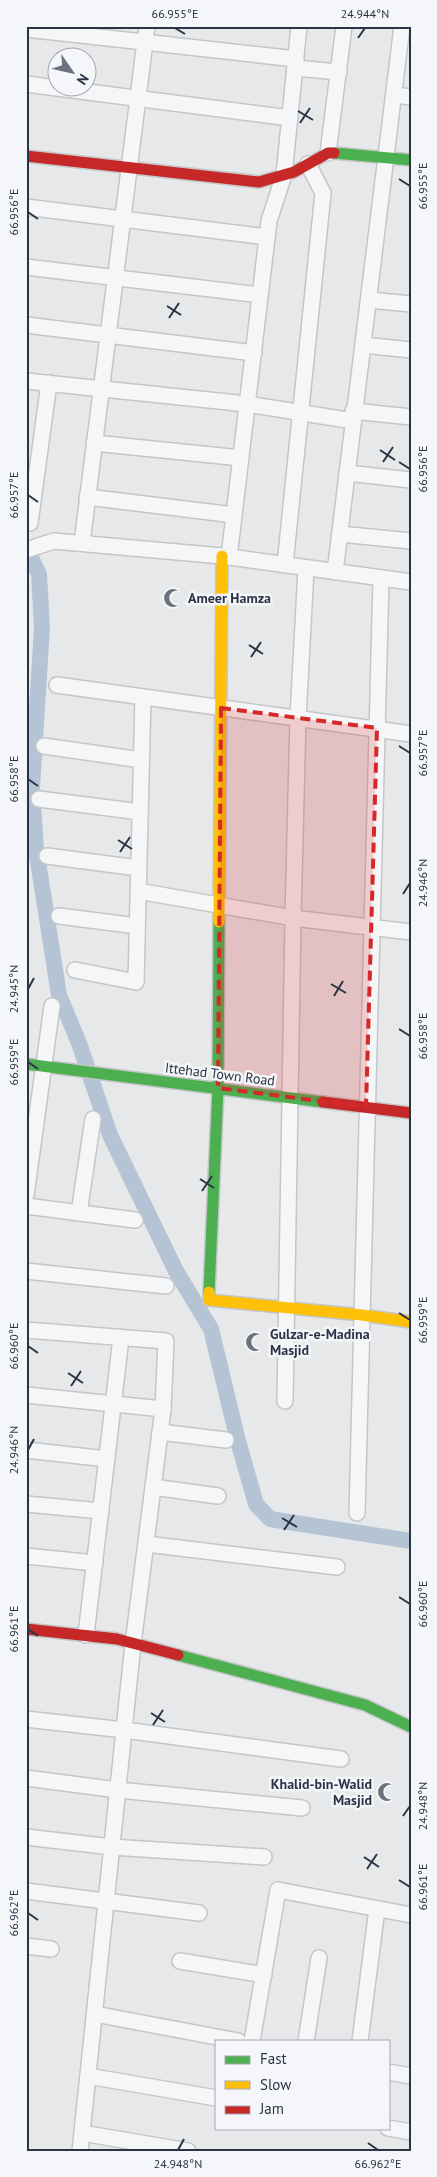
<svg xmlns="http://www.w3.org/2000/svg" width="437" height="2177" viewBox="0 0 437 2177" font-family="'PT Sans',sans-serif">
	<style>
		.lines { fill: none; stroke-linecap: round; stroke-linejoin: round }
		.canal { stroke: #b4c4d5; stroke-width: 16 }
		.street-casing { stroke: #c4c6c8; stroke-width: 18 }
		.fast-casing { stroke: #c4c6c8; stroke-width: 14 }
		.slow-casing { stroke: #c4c6c8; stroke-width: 14 }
		.jam-casing { stroke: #c4c6c8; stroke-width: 14 }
		.street { stroke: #f5f6f7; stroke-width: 15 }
		.fast { stroke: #4caf50; stroke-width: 11 }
		.slow { stroke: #ffc107; stroke-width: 11 }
		.jam { stroke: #c62828; stroke-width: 11 }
		.marked { fill: #d62828; fill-opacity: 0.2; stroke: #d62828; stroke-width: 4; stroke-dasharray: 10 6; stroke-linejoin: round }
		.ticks { fill: none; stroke: #2b3445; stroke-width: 2 }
		.labels { text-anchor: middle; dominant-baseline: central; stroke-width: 5; stroke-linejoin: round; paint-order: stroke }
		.poi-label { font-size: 14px; font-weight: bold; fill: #2b3445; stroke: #f4f6f9; text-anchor: start }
		.street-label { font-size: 14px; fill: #2b3445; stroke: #f4f6f9 }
		.neatline { fill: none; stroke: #2b3445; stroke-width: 2 }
		.ticks-label { font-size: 12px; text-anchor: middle; fill: #2b3445 }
	</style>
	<rect width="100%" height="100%" fill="#e6e8ea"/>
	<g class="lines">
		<polyline class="canal" points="26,548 39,574 42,628 32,788 36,849 59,995 79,1043 110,1135 176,1271 211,1329 238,1441 256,1504 270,1519 411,1541"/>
		<g class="street-casing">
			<g id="street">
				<polyline points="26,29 296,59"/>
				<polyline points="295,68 339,72"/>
				<polyline points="26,84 290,118"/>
				<polyline points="394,95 411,97"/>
				<polyline points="328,153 344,26"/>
				<polyline points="26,207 267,237"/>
				<polyline points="26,267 260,295"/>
				<polyline points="369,300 411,304"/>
				<polyline points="26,325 254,353"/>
				<polyline points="363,345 411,350"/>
				<polyline points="26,381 247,404 353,421"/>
				<polyline points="353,411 411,417"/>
				<polyline points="94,443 241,458"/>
				<polyline points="347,473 411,480"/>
				<polyline points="87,497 234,515"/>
				<polyline points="30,523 49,383"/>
				<polyline points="340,534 411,541"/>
				<polyline points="82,543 147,26"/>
				<polyline points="26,550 54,541 222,556 411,582"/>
				<polyline points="229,557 269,221 284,175 299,26"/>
				<polyline points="285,565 323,193 308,164"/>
				<polyline points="335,572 402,26"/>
				<polyline points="57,685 411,734"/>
				<polyline points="44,746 141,760"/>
				<polyline points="39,799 140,812"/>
				<polyline points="47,856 138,868"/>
				<polyline points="138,891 293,918 298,718 306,568"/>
				<polyline points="59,916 137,926"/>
				<polyline points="75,970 136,982 143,697"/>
				<polyline points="26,1195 52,1006"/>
				<polyline points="26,1206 135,1220"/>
				<polyline points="79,1213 93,1119"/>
				<polyline points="26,1271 166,1286"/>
				<polyline points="26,1330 166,1341 163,1409"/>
				<polyline points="26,1395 163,1409 133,1644 80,2151"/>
				<polyline points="285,1401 293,918 411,932"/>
				<polyline points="160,1432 226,1440"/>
				<polyline points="26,1450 107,1459"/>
				<polyline points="153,1487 218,1496"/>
				<polyline points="26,1504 101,1511"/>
				<polyline points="357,1513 381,578"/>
				<polyline points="146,1544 337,1567"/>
				<polyline points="26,1556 95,1563"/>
				<polyline points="86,1635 121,1338"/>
				<polyline points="26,1719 124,1730 341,1759"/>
				<polyline points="26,1778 118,1790 302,1808"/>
				<polyline points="26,1837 112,1847 264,1857"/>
				<polyline points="26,1891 199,1913"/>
				<polyline points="26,1946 51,1949"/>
				<polyline points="180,1961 264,1975"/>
				<polyline points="95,2014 238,2041"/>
				<polyline points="252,2041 278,1890 411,1915"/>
				<polyline points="306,2041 319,1958"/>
				<polyline points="360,2041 377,1909"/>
				<polyline points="388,2072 411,2076"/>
				<polyline points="88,2076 216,2098"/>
				<polyline points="388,2128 411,2132"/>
				<polyline points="82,2133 188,2151"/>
			</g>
		</g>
		<g class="fast-casing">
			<g id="fast">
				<polyline points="334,153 411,160"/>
				<polyline points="26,1064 323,1102"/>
				<polyline points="209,1292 218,1088 219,922"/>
				<polyline points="178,1655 365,1705 411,1727"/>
			</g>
		</g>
		<g class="slow-casing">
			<g id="slow">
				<polyline points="219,922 222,556"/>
				<polyline points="209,1292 209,1300 362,1315 411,1322"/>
			</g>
		</g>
		<g class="jam-casing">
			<g id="jam">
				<polyline points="26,156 259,182 294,172 328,153 334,153"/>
				<polyline points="323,1102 411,1113"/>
				<polyline points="26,1629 117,1639 178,1655"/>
			</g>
		</g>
		<use href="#street" class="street"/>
		<use href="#fast" class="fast"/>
		<use href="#slow" class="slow"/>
		<use href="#jam" class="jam"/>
	</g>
	<path class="marked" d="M221,708L377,728L366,1107L218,1088Z"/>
	<path class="ticks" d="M175,28L185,34M358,38L365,28M298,111L313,120M300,123L310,108M399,179L410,186M28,212L38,219M167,306L181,315M169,318L179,303M380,450L395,460M383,462L393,447M399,462L410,469M28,495L38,502M249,645L263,654M251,657L261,642M399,746L410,753M28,779L38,786M118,840L132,849M120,852L130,837M403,894L410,883M331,984L346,993M28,989L34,978M334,996L343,981M399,1029L410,1036M28,1062L38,1069M200,1179L214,1188M202,1191L212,1176M399,1313L410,1320M28,1346L38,1353M68,1373L83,1383M71,1386L81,1371M28,1450L34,1439M282,1518L297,1527M284,1530L294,1515M399,1597L410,1604M28,1629L38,1636M151,1713L165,1722M153,1725L163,1710M403,1816L410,1806M364,1857L379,1867M367,1869L377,1854M399,1880L410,1887M28,1913L38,1920M368,2143L378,2150M178,2150L184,2139"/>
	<defs>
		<g id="mosque-bare" transform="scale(1.5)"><path d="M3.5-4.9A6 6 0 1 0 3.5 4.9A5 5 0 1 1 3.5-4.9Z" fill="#6c737f" stroke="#f4f6f9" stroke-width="2.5" paint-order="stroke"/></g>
	</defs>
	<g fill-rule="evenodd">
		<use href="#mosque-bare" x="173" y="598"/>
		<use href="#mosque-bare" x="255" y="1342"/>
		<use href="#mosque-bare" x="387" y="1792"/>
	</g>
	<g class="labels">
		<g class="poi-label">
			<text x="188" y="598">Ameer Hamza</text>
			<text x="270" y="1334">Gulzar-e-Madina<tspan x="270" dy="16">Masjid</tspan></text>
			<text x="372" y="1784" text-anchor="end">Khalid-bin-Walid<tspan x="372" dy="16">Masjid</tspan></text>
		</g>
		<g class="street-label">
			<text transform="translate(220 1074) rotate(7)">Ittehad Town Road</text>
		</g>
	</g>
	<rect width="437" height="2177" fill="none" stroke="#f4f6f9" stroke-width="55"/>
	<rect x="215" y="2040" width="175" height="90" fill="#f4f6f9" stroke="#a4a8b1"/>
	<rect x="225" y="2056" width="25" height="8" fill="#4caf50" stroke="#a4a8b1"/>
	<text x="260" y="2064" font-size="15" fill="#2b3445">Fast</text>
	<rect x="225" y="2081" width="25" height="8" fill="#ffc107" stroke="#a4a8b1"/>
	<text x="260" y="2090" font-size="15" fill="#2b3445">Slow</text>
	<rect x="225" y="2106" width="25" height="8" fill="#c62828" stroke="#a4a8b1"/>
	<text x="260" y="2114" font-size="15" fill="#2b3445">Jam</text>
	<g transform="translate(72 72) rotate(124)"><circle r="24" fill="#f4f6f9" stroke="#a4a8b1"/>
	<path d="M0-4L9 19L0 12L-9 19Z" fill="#6c737f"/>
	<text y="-8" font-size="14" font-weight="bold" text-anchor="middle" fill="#2b3445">N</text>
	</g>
	<rect x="28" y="28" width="382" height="2122" class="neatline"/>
	<g class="ticks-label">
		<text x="175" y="18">66.955°E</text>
		<text x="365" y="18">24.944°N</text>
		<text transform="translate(423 186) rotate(-90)" y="4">66.955°E</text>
		<text transform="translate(14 212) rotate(-90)" y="4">66.956°E</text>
		<text transform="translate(423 469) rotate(-90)" y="4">66.956°E</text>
		<text transform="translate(14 495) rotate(-90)" y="4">66.957°E</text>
		<text transform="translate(423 753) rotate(-90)" y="4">66.957°E</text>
		<text transform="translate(14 779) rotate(-90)" y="4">66.958°E</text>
		<text transform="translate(423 883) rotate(-90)" y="4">24.946°N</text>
		<text transform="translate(14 989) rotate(-90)" y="4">24.945°N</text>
		<text transform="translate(423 1036) rotate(-90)" y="4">66.958°E</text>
		<text transform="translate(14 1062) rotate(-90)" y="4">66.959°E</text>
		<text transform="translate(423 1320) rotate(-90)" y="4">66.959°E</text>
		<text transform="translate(14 1346) rotate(-90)" y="4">66.960°E</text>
		<text transform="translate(14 1450) rotate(-90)" y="4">24.946°N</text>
		<text transform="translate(423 1604) rotate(-90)" y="4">66.960°E</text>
		<text transform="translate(14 1629) rotate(-90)" y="4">66.961°E</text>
		<text transform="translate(423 1806) rotate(-90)" y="4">24.948°N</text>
		<text transform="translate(423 1887) rotate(-90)" y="4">66.961°E</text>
		<text transform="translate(14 1913) rotate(-90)" y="4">66.962°E</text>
		<text x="178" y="2168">24.948°N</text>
		<text x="378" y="2168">66.962°E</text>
	</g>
</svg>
